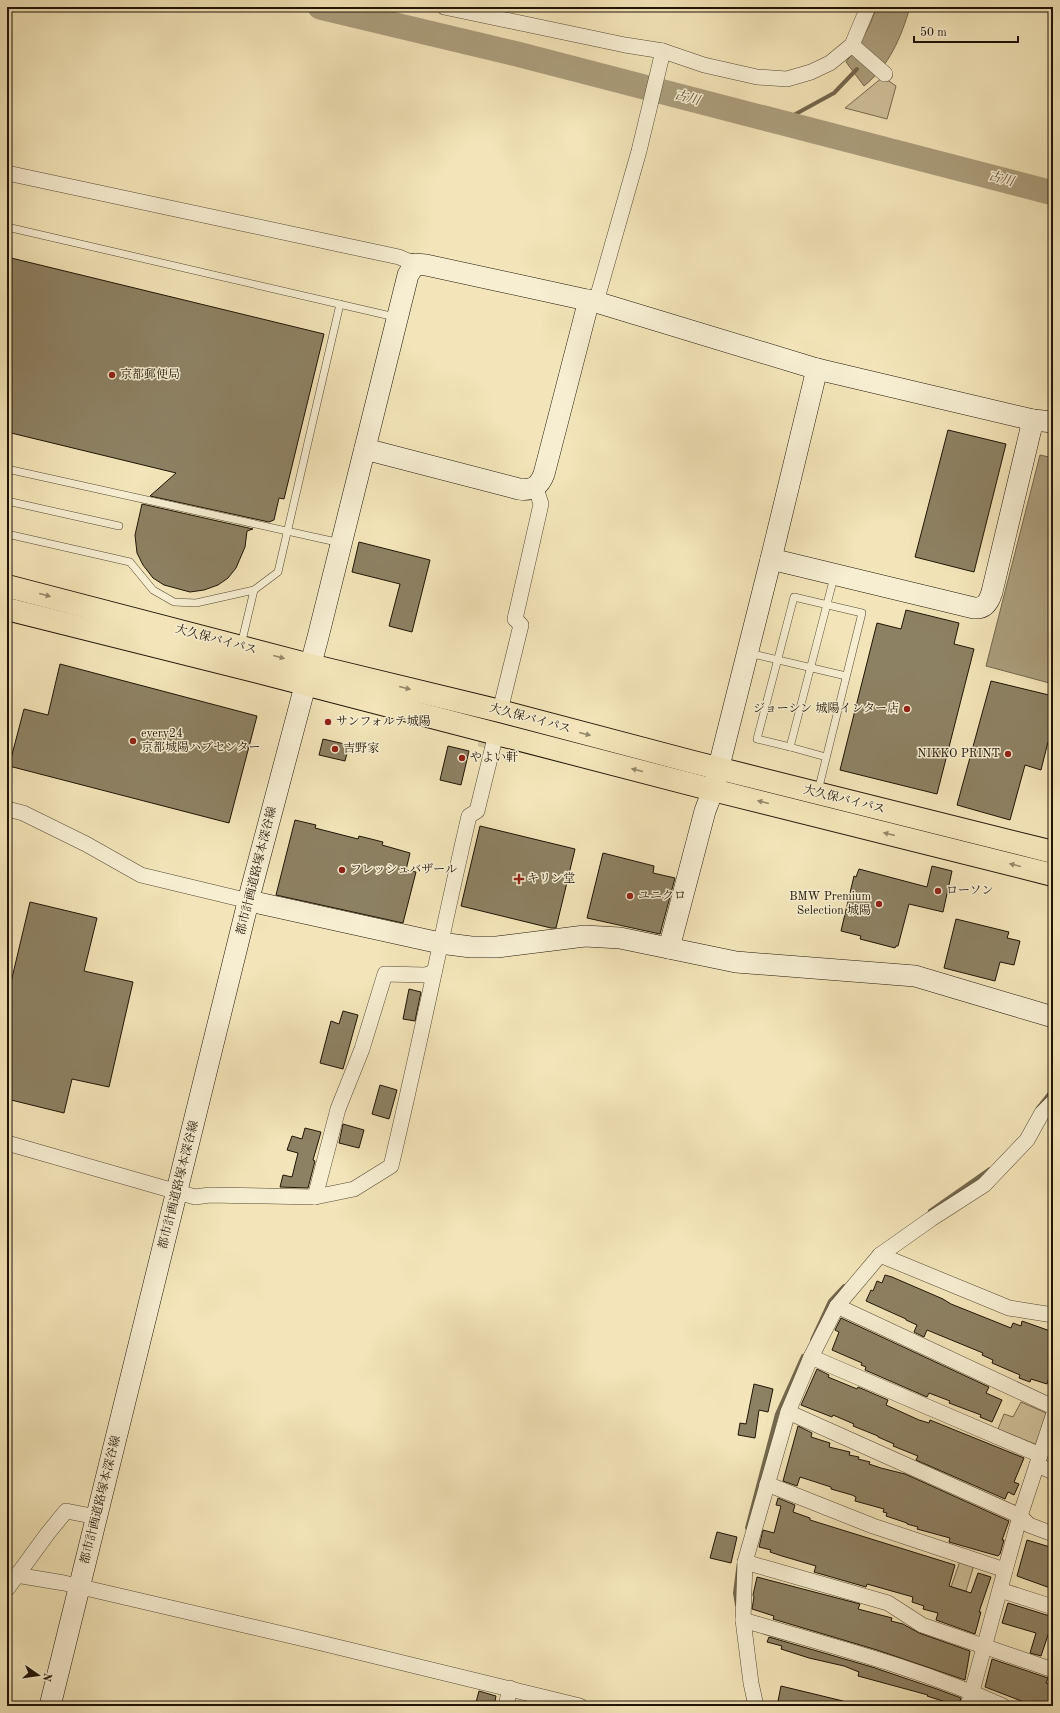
<svg xmlns="http://www.w3.org/2000/svg" width="1060" height="1713" viewBox="0 0 1060 1713" font-family="'Old Standard TT','Noto Serif JP',serif">
	<style>
		.green { fill: #cfc19a; stroke: #776a50 }
		.water { fill: #ab9e7c; stroke: #73674c }
		.lines { fill: none; stroke-linecap: round; stroke-linejoin: round }
		.stream { stroke: #73674c; stroke-width: 4 }
		.river { stroke: #ab9e7c; stroke-width: 25 }
		.building { fill: #8d8163; stroke: #1f1405 }
		.street-tunnel { stroke: #d3c69e; stroke-width: 15; stroke-dasharray: 15 8; stroke-linecap: butt }
		.lane-casing { stroke: #544832; stroke-width: 8 }
		.street-casing { stroke: #544832; stroke-width: 16 }
		.secondary-casing { stroke: #1f1405; stroke-width: 22 }
		.highway-casing { stroke: #1f1405; stroke-width: 24 }
		.lane { stroke: #f7eed2; stroke-width: 7 }
		.street { stroke: #f7eed2; stroke-width: 15 }
		.secondary { stroke: #f7eed2; stroke-width: 21 }
		.highway { stroke: #f3e5b9; stroke-width: 22 }
		.oneway { fill: #948768 }
		.poi-dot { fill: #8f2418; stroke: #f7eed2; stroke-width: 1.5 }
		.labels { text-anchor: middle; dominant-baseline: central; stroke-width: 3; stroke-linejoin: round; paint-order: stroke }
		.poi-label { font-size: 12px; fill: #1f1405; stroke: #f7eed2; text-anchor: start }
		.street-label { font-size: 12px; fill: #1f1405; stroke: #f7eed2 }
		.water-label { font-size: 13px; font-style: italic; fill: #5e523b; stroke: #f7eed2 }
	</style>
	<rect width="100%" height="100%" fill="#f3e5b9"/>
	<filter id="stains"><feTurbulence type="fractalNoise" baseFrequency=".005" numOctaves="4"/><feColorMatrix values="0 0 0 0 .2 0 0 0 0 .09 0 0 0 0 .02 0 0 0 .5 -.17"/></filter>
	<radialGradient id="worn" r=".72"><stop offset=".6" stop-color="#630" stop-opacity="0"/><stop offset="1" stop-color="#630" stop-opacity=".3"/></radialGradient>
	<g class="green">
		<polygon points="883,77 896,86 887,119 845,108"/>
		<polygon points="1021,1402 1046,1413 1037,1445 998,1429 1004,1414 1013,1417"/>
		<polygon points="960,1561 974,1565 966,1591 951,1587"/>
	</g>
	<g class="water">
		<path d="M876,7H910C901,38 889,66 864,86L846,62C859,44 871,28 876,7Z"/>
		<polygon points="1040,455 1053,458 1053,684 986,666"/>
	</g>
	<g class="lines">
		<g class="stream">
			<polyline points="781,122 834,93 857,69"/>
			<polyline points="1038,1108 1053,1089"/>
			<polyline points="930,1211 990,1169"/>
			<polyline points="812,1340 830,1301 844,1286"/>
			<polyline points="747,1528 777,1414 803,1356"/>
			<polyline points="737,1605 735,1593 739,1562"/>
		</g>
		<polyline class="river" points="320,7 517,54 1053,193"/>
	</g>
	<g class="building">
		<polygon points="7,257 324,334 284,499 279,498 274,520 269,522 150,496 176,473 7,432"/>
		<polygon points="948,430 1006,444 974,572 915,557"/>
		<polygon points="142,504 253,529 247,531 245,547 236,568 228,578 218,585 204,590 190,592 164,585 153,578 143,565 137,553 135,535"/>
		<polygon points="359,542 430,560 412,632 389,626 400,584 352,572"/>
		<polygon points="906,610 959,623 954,644 974,649 937,794 840,770 877,623 901,629"/>
		<polygon points="60,664 257,716 229,823 9,766 24,709 48,715"/>
		<polygon points="991,681 1053,696 1053,743 1048,742 1041,770 1025,765 1010,820 957,805"/>
		<polygon points="323,739 349,745 345,761 319,755"/>
		<polygon points="448,746 469,751 461,785 440,780"/>
		<polygon points="295,820 316,825 315,828 358,839 359,836 383,842 382,845 410,853 406,870 416,872 403,923 276,895"/>
		<polygon points="480,826 575,849 556,928 551,928 461,906"/>
		<polygon points="603,853 654,866 653,873 675,878 660,934 587,918"/>
		<polygon points="932,866 952,871 943,912 909,904 898,946 896,946 895,948 860,939 861,936 841,931 854,876 856,877 859,869 927,887"/>
		<polygon points="30,902 97,918 84,971 133,982 109,1087 72,1079 64,1113 7,1099 7,999"/>
		<polygon points="956,919 1009,932 1007,938 1020,941 1014,965 1000,962 995,981 944,968"/>
		<polygon points="409,989 421,992 415,1021 403,1019"/>
		<polygon points="343,1011 358,1015 343,1069 320,1063 331,1021 339,1024"/>
		<polygon points="380,1085 397,1090 389,1119 372,1114"/>
		<polygon points="343,1124 364,1130 359,1148 339,1143"/>
		<polygon points="305,1128 321,1132 313,1160 315,1161 308,1188 280,1187 283,1175 292,1177 298,1153 287,1150 292,1136 302,1139"/>
		<polygon points="885,1275 892,1277 943,1299 951,1304 1011,1328 1013,1323 1021,1326 1022,1321 1053,1332 1053,1365 1047,1384 1031,1379 1030,1382 1019,1378 1020,1375 992,1363 993,1360 982,1355 983,1353 927,1330 924,1337 914,1332 917,1325 906,1320 906,1319 866,1301 871,1290 873,1291 877,1281 882,1283"/>
		<polygon points="841,1318 989,1387 986,1393 1002,1400 992,1422 980,1417 981,1415 949,1403 950,1401 929,1393 927,1397 865,1370 866,1367 861,1365 862,1363 832,1350 839,1332 835,1330"/>
		<polygon points="817,1369 829,1375 828,1377 857,1389 858,1387 888,1400 886,1405 919,1420 929,1423 930,1420 1024,1458 1014,1482 1019,1484 1014,1495 1008,1492 1005,1499 916,1460 918,1456 893,1446 894,1444 878,1437 878,1436 853,1426 854,1424 833,1415 832,1417 801,1405"/>
		<polygon points="754,1384 773,1389 768,1412 759,1410 755,1438 738,1435 740,1423 746,1424"/>
		<polygon points="798,1426 812,1433 811,1437 830,1443 829,1447 850,1452 849,1455 859,1457 858,1459 870,1462 869,1464 881,1468 905,1474 1009,1521 1002,1540 1004,1540 1000,1554 998,1556 949,1542 950,1538 917,1529 918,1527 907,1524 907,1523 886,1516 887,1513 883,1512 884,1509 855,1501 856,1497 852,1495 831,1489 831,1487 800,1477 797,1486 783,1481"/>
		<polygon points="778,1498 795,1505 793,1512 810,1518 810,1520 955,1565 949,1586 971,1593 978,1573 991,1577 979,1612 981,1612 975,1634 936,1620 938,1613 923,1609 924,1606 912,1602 913,1597 867,1584 866,1587 814,1572 816,1566 782,1556 770,1552 771,1550 759,1547 763,1530 774,1533 781,1506 776,1505"/>
		<polygon points="717,1532 737,1537 731,1563 710,1558"/>
		<polygon points="1027,1540 1050,1547 1049,1550 1053,1552 1053,1589 1017,1576"/>
		<polygon points="757,1577 860,1604 858,1609 892,1618 891,1621 903,1624 919,1633 970,1651 965,1680 877,1650 773,1619 774,1616 752,1609 754,1597 753,1595"/>
		<polygon points="1008,1603 1053,1617 1053,1630 1050,1629 1041,1656 1030,1653 1036,1633 1002,1623"/>
		<polygon points="769,1637 872,1667 937,1689 961,1698 958,1706 927,1696 928,1695 858,1676 859,1672 844,1666 809,1658 781,1649 782,1646 767,1642"/>
		<polygon points="992,1659 1048,1678 1046,1683 1053,1685 1053,1706 1023,1706 1024,1702 985,1687"/>
		<polygon points="781,1686 843,1701 843,1706 801,1706 788,1704 788,1706 777,1706"/>
		<polygon points="479,1691 496,1696 494,1706 475,1706"/>
	</g>
	<g class="lines">
		<polyline class="street-tunnel" points="485,748 496,700"/>
		<g class="lane-casing">
			<g id="lane">
				<polyline points="7,227 395,317"/>
				<polyline points="7,469 341,543"/>
				<polyline points="7,501 119,526"/>
				<polyline points="7,534 130,562 153,590 174,602 196,603 254,590"/>
				<polyline points="241,645 254,590 278,572 340,304"/>
				<polyline points="749,653 846,676"/>
				<polyline points="790,747 757,739 794,597 862,613 818,791"/>
				<polyline points="826,757 790,747 834,577"/>
			</g>
		</g>
		<g class="street-casing">
			<g id="street">
				<polyline points="444,7 625,45 663,51 704,65 757,77 787,79 811,72 830,63 852,45 868,7"/>
				<polyline points="852,45 885,74"/>
				<polyline points="7,173 399,257 415,264"/>
				<polyline points="596,302 639,151 663,51"/>
				<polyline points="500,711 521,625 515,619 541,504 536,488"/>
				<polyline points="7,809 23,813 86,844 141,875 249,901"/>
				<path d="M7,1143L195,1197L210,1195L315,1197L354,1189L391,1166C419,1049 442,932 469,816L477,811L496,734"/>
				<polyline points="315,1197 338,1109 362,1049 385,974 425,975 434,972"/>
				<polyline points="880,1255 1009,1308 1053,1315"/>
				<polyline points="837,1306 1053,1407"/>
				<polyline points="811,1357 1040,1455"/>
				<polyline points="788,1412 1020,1516 1029,1525 1053,1534"/>
				<polyline points="1037,1465 1053,1472"/>
				<polyline points="767,1484 873,1526 1005,1570"/>
				<polyline points="745,1562 888,1603 922,1625 1053,1670"/>
				<polyline points="16,1575 64,1583 317,1642 580,1706"/>
				<polyline points="7,1589 48,1533 66,1511 97,1517"/>
				<polyline points="1000,1590 1053,1607"/>
				<path d="M743,1620C831,1646 920,1668 1003,1706"/>
				<polyline points="506,1706 510,1688"/>
				<polyline points="756,1706 751,1683 743,1620 745,1562 788,1412 811,1357 837,1306 880,1255 931,1219 984,1185 1027,1140 1042,1113 1053,1102"/>
				<polyline points="968,1706 1020,1516 1053,1416"/>
			</g>
		</g>
		<g class="secondary-casing">
			<g id="secondary">
				<path d="M365,449L519,489C532,491 539,487 544,474L589,300"/>
				<path d="M771,559L974,608C985,609 989,602 992,592L1033,420"/>
				<polyline points="249,901 440,943 471,947 497,947 585,936 620,938 736,962 915,976 1053,1017"/>
				<polyline points="669,948 705,811 713,790 771,559 817,369"/>
				<polyline points="50,1706 251,890 318,637 408,275 415,264 426,265 596,302 817,369 1033,420 1053,422"/>
			</g>
		</g>
		<g class="highway-casing">
			<g id="highway">
				<polyline points="7,586 310,665 500,711 693,762 1053,852"/>
				<polyline points="7,609 278,677 713,790 1053,875"/>
			</g>
		</g>
		<use href="#lane" class="lane"/>
		<use href="#street" class="street"/>
		<use href="#secondary" class="secondary"/>
		<use href="#highway" class="highway"/>
	</g>
	<defs><path id="oneway-solid" d="M-6-.8H1V-3.2L6.5 0L1 3.2V.8H-6Z"/></defs>
	<g class="oneway">
		<use href="#oneway-solid" transform="translate(45 595) rotate(15)"/>
		<use href="#oneway-solid" transform="translate(279 657) rotate(15)"/>
		<use href="#oneway-solid" transform="translate(405 688) rotate(14)"/>
		<use href="#oneway-solid" transform="translate(585 734) rotate(14)"/>
		<use href="#oneway-solid" transform="translate(637 770) rotate(-166)"/>
		<use href="#oneway-solid" transform="translate(763 802) rotate(-166)"/>
		<use href="#oneway-solid" transform="translate(889 834) rotate(-166)"/>
		<use href="#oneway-solid" transform="translate(1015 865) rotate(-166)"/>
	</g>
	<g class="poi-dot">
		<circle cx="112" cy="375" r="4"/>
		<circle cx="907" cy="709" r="4"/>
		<circle cx="328" cy="722" r="4"/>
		<circle cx="133" cy="741" r="4"/>
		<circle cx="335" cy="749" r="4"/>
		<circle cx="1008" cy="754" r="4"/>
		<circle cx="462" cy="758" r="4"/>
		<circle cx="342" cy="870" r="4"/>
		<path d="M517 873h4v4h4v4h-4v4h-4v-4h-4v-4h4z"/>
		<circle cx="938" cy="891" r="4"/>
		<circle cx="630" cy="896" r="4"/>
		<circle cx="879" cy="904" r="4"/>
	</g>
	<g class="labels">
		<g class="poi-label">
			<text x="120" y="375">京都郵便局</text>
			<text x="899" y="709" text-anchor="end">ジョーシン 城陽インター店</text>
			<text x="336" y="722">サンフォルテ城陽</text>
			<text x="141" y="734">every24<tspan x="141" dy="14">京都城陽ハブセンター</tspan></text>
			<text x="343" y="749">吉野家</text>
			<text x="1000" y="754" text-anchor="end">NIKKO PRINT</text>
			<text x="470" y="758">やよい軒</text>
			<text x="350" y="870">フレッシュバザール</text>
			<text x="527" y="879">キリン堂</text>
			<text x="946" y="891">ローソン</text>
			<text x="638" y="896">ユニクロ</text>
			<text x="871" y="897" text-anchor="end">BMW Premium<tspan x="871" dy="14">Selection 城陽</tspan></text>
		</g>
		<g class="street-label">
			<text transform="translate(216 640) rotate(15)">大久保バイパス</text>
			<text transform="translate(530 719) rotate(15)">大久保バイパス</text>
			<text transform="translate(844 800) rotate(14)">大久保バイパス</text>
			<text transform="translate(257 871) rotate(-76)">都市計画道路塚本深谷線</text>
			<text transform="translate(179 1185) rotate(-76)">都市計画道路塚本深谷線</text>
			<text transform="translate(101 1500) rotate(-76)">都市計画道路塚本深谷線</text>
		</g>
		<g class="water-label">
			<text transform="translate(687 98) rotate(15)">古川</text>
			<text transform="translate(1001 179) rotate(15)">古川</text>
		</g>
	</g>
	<rect width="1060" height="1713" fill="none" stroke="#f3e5b9" stroke-width="24"/>
	<rect x="8" y="8" width="1044" height="1697" fill="none" stroke="#1f1405" stroke-width="2"/>
	<rect x="12" y="12" width="1036" height="1689" fill="none" stroke="#1f1405"/>
	<g transform="translate(38 1675) rotate(103)" stroke="#f7eed2" stroke-width="3" paint-order="stroke">
	<path d="M0-3L7 15L0 10L-7 15Z" fill="#1f1405"/>
	<text y="-6" font-size="11" font-weight="bold" text-anchor="middle" fill="#1f1405">N</text>
	</g>
	<path d="M914 36v6h104v-6" fill="none" stroke="#1f1405" stroke-width="2"/>
	<text x="920" y="36" font-size="12" fill="#1f1405" stroke="#f7eed2" stroke-width="3" paint-order="stroke">50 m</text>
	<rect width="100%" height="100%" filter="url(#stains)"/>
	<rect width="100%" height="100%" fill="url(#worn)"/>
</svg>
